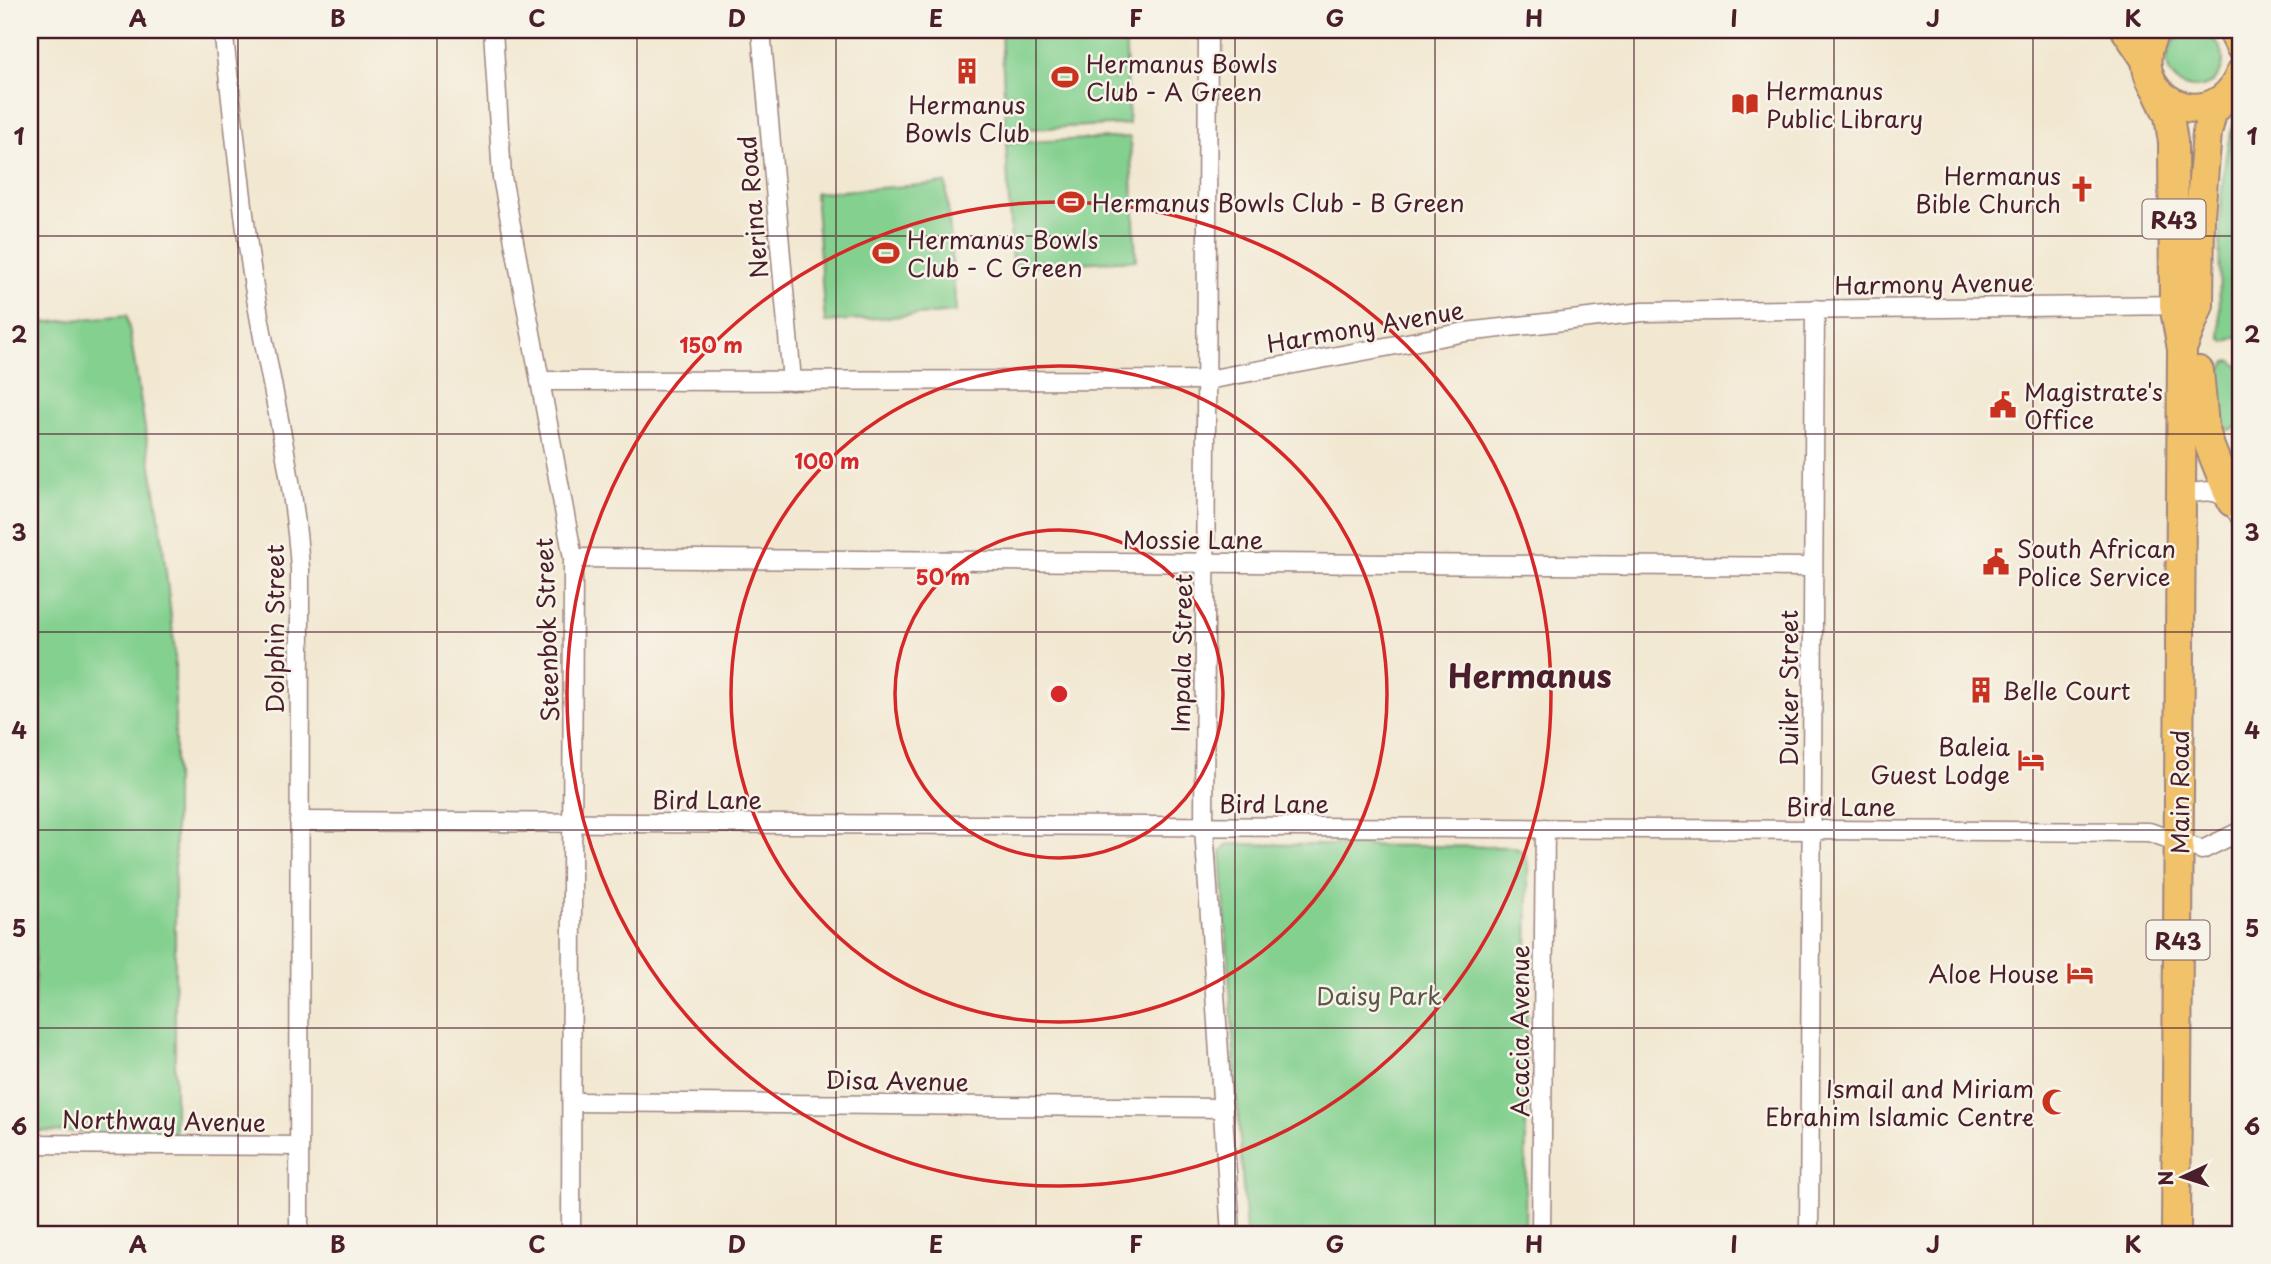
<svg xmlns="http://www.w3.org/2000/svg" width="2271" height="1264" viewBox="0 0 2271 1264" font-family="'Playpen Sans',sans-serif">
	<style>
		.green { fill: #83d08f; stroke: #66785d; stroke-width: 2 }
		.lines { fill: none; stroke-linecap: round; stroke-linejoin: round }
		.minor-casing { stroke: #9e847e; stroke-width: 21 }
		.primary-casing { stroke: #9e847e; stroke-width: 32 }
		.minor { stroke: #fff; stroke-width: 18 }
		.primary { stroke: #f2c26a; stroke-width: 28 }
		.grid { fill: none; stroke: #4a1f2b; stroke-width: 2; stroke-opacity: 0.55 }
		.ring { fill: none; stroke: #d62828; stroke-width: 3.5 }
		.labels { text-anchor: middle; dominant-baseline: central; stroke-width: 5; stroke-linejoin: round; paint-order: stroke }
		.shield { fill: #f7f3e8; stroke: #7e5f64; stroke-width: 2 }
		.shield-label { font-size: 23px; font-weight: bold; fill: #4a1f2b }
		.poi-label { font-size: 24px; fill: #4a1f2b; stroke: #f7f3e8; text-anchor: start }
		.street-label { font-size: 24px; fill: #4a1f2b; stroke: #f7f3e8 }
		.park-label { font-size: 24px; fill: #5b5449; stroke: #f7f3e8 }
		.district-label { font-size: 32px; font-weight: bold; fill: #4a1f2b; stroke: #f7f3e8 }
		.centre { fill: #d62828; stroke: #f7f3e8; stroke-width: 3.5 }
		.ring-label { font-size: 21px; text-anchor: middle; font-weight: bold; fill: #d62828; stroke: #f7f3e8; stroke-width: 5; stroke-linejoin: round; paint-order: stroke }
		.neatline { fill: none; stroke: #4a1f2b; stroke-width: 2.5 }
		.grid-label { font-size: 23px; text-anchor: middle; font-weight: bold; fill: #4a1f2b }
	</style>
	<rect width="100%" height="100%" fill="#f7f3e8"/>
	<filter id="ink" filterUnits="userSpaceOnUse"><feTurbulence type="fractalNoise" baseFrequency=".0143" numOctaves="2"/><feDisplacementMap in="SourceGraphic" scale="14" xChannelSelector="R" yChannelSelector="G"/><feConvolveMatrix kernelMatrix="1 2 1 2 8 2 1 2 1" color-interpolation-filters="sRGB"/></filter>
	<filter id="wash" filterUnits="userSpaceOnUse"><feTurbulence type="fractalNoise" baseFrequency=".00686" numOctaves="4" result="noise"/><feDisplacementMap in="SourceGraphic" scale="28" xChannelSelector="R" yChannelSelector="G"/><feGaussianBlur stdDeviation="1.57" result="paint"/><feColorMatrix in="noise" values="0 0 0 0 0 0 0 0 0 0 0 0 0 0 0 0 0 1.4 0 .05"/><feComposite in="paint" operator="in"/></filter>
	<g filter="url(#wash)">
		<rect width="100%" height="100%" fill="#f2e8d2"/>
		<g class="green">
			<polygon points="1001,30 1125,30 1129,124 1006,130"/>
			<circle cx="2195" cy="60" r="28"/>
			<path d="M2241,111V332L2237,337L2225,342L2221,338L2220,331C2220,283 2214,146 2241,111Z"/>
			<polygon points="1130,137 1136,260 1012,266 1006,143"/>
			<polygon points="946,183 956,312 825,322 815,193"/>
			<polygon points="127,315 161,529 175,652 175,1134 30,1131 35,977 34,824 30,803 30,324"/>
			<polygon points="2232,361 2240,367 2241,425 2229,430 2221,424 2220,371 2226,362"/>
			<polygon points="1228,844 1513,847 1524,852 1528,864 1525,1234 1246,1234 1221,852"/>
		</g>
	</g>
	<g filter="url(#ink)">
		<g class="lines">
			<g class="minor-casing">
				<g id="minor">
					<path d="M223,30C233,111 240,193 252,274C267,373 294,469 300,569L299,1234"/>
					<polyline points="493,30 502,177 573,558 571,1234"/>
					<polyline points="761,30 792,381"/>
					<polyline points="1208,30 1204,827 1231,1234"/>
					<polyline points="540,381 1207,380 1466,332 1642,312 2183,305"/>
					<path d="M2181,496C2213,487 2224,489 2241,519"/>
					<polyline points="573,558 1813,567"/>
					<polyline points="299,821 2149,832 2202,850 2241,831"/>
					<polyline points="572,1102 1223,1108"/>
					<polyline points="30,1144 298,1146"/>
					<polyline points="1541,1234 1545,828"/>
					<polyline points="1809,1234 1815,309"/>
				</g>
			</g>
			<g class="primary-casing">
				<g id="primary">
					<polyline points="2126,30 2146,60"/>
					<path d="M2156,30C2116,95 2214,144 2241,72"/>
					<polyline points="2232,30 2241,48"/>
					<polyline points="2157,91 2169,116 2173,142 2174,305 2182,349 2176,1234"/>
					<polyline points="2182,349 2199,305 2200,215 2207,133 2212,113 2225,98"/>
					<polyline points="2199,371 2204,426 2210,447 2232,502"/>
				</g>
			</g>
			<use href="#minor" class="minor"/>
			<use href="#primary" class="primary"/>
		</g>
	</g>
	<path class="grid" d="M238,30V1234M437,30V1234M637,30V1234M836,30V1234M1036,30V1234M1235,30V1234M1435,30V1234M1634,30V1234M1834,30V1234M2033,30V1234M30,236H2241M30,434H2241M30,632H2241M30,830H2241M30,1028H2241"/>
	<g class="ring">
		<circle cx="1059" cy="694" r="164"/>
		<circle cx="1059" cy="694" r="328"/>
		<circle cx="1059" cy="694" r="492"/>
	</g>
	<defs>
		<g id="building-bare" transform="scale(2.1)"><path d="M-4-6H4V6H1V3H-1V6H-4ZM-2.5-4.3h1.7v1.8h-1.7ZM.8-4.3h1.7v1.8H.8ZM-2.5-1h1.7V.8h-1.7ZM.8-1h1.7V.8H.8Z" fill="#c8321e" stroke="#f7f3e8" stroke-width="2.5" paint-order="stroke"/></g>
		<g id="stadium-bare" transform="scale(2.1)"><path d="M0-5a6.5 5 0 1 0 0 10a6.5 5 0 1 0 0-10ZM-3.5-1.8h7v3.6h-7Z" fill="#c8321e" stroke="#f7f3e8" stroke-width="2.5" paint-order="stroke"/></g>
		<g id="library-bare" transform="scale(2.1)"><path d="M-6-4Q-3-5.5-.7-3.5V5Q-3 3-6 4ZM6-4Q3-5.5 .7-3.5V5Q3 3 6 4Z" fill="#c8321e" stroke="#f7f3e8" stroke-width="2.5" paint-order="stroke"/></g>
		<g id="church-bare" transform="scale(2.1)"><path d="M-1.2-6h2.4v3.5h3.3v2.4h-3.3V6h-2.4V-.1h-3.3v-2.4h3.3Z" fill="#c8321e" stroke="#f7f3e8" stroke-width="2.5" paint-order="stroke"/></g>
		<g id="civic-bare" transform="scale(2.1)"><path d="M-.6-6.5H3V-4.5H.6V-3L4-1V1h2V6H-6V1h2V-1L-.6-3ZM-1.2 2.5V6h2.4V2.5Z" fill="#c8321e" stroke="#f7f3e8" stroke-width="2.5" paint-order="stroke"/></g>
		<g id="hotel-bare" transform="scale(2.1)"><path d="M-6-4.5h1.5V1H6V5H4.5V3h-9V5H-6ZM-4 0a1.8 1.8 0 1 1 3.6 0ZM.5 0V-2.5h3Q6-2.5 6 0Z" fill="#c8321e" stroke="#f7f3e8" stroke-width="2.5" paint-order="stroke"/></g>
		<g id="mosque-bare" transform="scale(2.1)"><path d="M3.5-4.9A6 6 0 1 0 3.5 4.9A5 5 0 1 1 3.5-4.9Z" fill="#c8321e" stroke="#f7f3e8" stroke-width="2.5" paint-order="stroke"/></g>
	</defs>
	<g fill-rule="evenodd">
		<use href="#building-bare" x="967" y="71"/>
		<use href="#stadium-bare" x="1065" y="77"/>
		<use href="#library-bare" x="1745" y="104"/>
		<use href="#church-bare" x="2082" y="189"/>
		<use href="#stadium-bare" x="1071" y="202"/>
		<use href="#stadium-bare" x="886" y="253"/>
		<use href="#civic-bare" x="2003" y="405"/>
		<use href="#civic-bare" x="1996" y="562"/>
		<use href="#building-bare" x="1981" y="690"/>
		<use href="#hotel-bare" x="2031" y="760"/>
		<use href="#hotel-bare" x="2080" y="973"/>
		<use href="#mosque-bare" x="2055" y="1102"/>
	</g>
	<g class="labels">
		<g class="shield">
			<rect x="2142.5" y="199.5" width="63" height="39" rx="5"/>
			<rect x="2146.5" y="920.5" width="63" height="39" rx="5"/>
		</g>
		<g class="shield-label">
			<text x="2174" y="219">R43</text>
			<text x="2178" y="940">R43</text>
		</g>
		<g class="poi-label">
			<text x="1086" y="63">Hermanus Bowls<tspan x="1086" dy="28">Club - A Green</tspan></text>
			<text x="1766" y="90">Hermanus<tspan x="1766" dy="28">Public Library</tspan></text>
			<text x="967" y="104" text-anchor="middle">Hermanus<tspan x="967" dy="28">Bowls Club</tspan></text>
			<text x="2061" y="175" text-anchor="end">Hermanus<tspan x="2061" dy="28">Bible Church</tspan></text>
			<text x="1092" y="202">Hermanus Bowls Club - B Green</text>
			<text x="907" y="239">Hermanus Bowls<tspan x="907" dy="28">Club - C Green</tspan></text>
			<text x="2024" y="391">Magistrate's<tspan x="2024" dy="28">Office</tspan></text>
			<text x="2017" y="548">South African<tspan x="2017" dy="28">Police Service</tspan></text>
			<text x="2002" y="690">Belle Court</text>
			<text x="2010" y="746" text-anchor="end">Baleia<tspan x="2010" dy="28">Guest Lodge</tspan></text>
			<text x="2059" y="973" text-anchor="end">Aloe House</text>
			<text x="2034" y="1088" text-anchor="end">Ismail and Miriam<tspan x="2034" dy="28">Ebrahim Islamic Centre</tspan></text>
		</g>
		<g class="street-label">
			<text transform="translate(752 207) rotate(-95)">Nerina Road</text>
			<text transform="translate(1934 283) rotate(-1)">Harmony Avenue</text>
			<text transform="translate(1365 326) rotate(-10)">Harmony Avenue</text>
			<text x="1193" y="539">Mossie Lane</text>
			<text transform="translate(274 629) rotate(-90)">Dolphin Street</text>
			<text transform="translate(546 630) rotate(-92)">Steenbok Street</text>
			<text transform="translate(1181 653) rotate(-89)">Impala Street</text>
			<text transform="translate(1788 688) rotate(-90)">Duiker Street</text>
			<text transform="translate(2179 792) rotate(-90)">Main Road</text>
			<text x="707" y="799">Bird Lane</text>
			<text x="1274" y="803">Bird Lane</text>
			<text x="1841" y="806">Bird Lane</text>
			<text transform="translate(1519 1031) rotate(-90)">Acacia Avenue</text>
			<text transform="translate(897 1080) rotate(1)">Disa Avenue</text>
			<text transform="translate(164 1120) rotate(1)">Northway Avenue</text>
		</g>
		<g class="park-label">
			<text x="1379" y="995">Daisy Park</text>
		</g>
		<g class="district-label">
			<text x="1530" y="675">Hermanus</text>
		</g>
	</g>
	<circle cx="1059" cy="694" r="10" class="centre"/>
	<g class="ring-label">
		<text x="711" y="353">150 m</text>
		<text x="827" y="469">100 m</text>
		<text x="943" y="585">50 m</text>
	</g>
	<rect width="2271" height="1264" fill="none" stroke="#f7f3e8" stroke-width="77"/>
	<g transform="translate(2183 1177) rotate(266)" stroke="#f7f3e8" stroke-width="5" paint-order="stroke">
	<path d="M0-5L12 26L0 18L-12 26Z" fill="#4a1f2b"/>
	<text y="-10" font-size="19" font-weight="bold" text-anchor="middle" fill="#4a1f2b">N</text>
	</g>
	<rect x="38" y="38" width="2194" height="1188" class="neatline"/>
	<g class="grid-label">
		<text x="138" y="27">A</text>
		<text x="338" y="27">B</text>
		<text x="537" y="27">C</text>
		<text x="737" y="27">D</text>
		<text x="936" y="27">E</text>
		<text x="1136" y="27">F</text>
		<text x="1335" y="27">G</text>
		<text x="1534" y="27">H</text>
		<text x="1734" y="27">I</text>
		<text x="1933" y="27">J</text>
		<text x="2133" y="27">K</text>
		<text x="19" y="145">1</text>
		<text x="2252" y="145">1</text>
		<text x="19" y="343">2</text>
		<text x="2252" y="343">2</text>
		<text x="19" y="541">3</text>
		<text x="2252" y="541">3</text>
		<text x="19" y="739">4</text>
		<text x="2252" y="739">4</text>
		<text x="19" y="937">5</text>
		<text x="2252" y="937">5</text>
		<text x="19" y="1135">6</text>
		<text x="2252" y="1135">6</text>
		<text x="138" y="1253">A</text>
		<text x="338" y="1253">B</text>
		<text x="537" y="1253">C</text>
		<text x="737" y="1253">D</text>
		<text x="936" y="1253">E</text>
		<text x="1136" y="1253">F</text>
		<text x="1335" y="1253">G</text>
		<text x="1534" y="1253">H</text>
		<text x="1734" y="1253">I</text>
		<text x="1933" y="1253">J</text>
		<text x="2133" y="1253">K</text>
	</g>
</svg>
